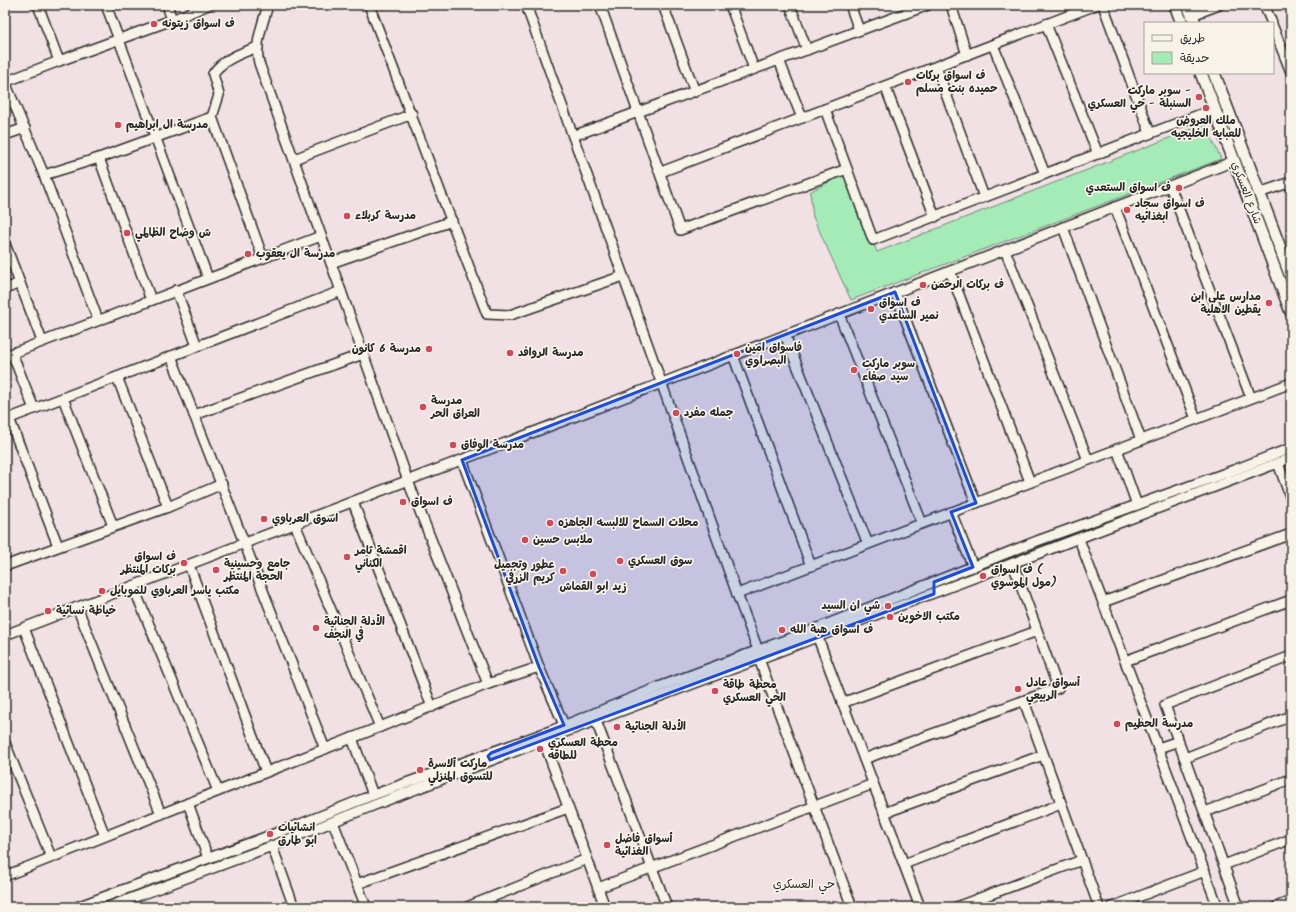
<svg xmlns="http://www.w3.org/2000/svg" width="1296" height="912" viewBox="0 0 1296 912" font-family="Kalam,'Playpen Sans Arabic',sans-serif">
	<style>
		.green { fill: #a5ebb8; stroke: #688b72 }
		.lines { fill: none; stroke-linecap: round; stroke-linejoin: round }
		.minor-casing { stroke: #2b2b2b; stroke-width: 12 }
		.major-casing { stroke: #2b2b2b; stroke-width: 14 }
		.minor { stroke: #f7f3e8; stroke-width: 9 }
		.major { stroke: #f7f3e8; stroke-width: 11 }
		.marked { fill: #1d4ed8; fill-opacity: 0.2; stroke: #1d4ed8; stroke-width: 3; stroke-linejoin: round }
		.poi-dot { fill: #d1495b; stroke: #f7f3e8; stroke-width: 1.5 }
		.labels { text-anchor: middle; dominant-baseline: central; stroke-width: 3.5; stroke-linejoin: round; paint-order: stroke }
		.poi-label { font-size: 11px; font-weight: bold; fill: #2b2b2b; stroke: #f7f3e8; text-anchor: start }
		.street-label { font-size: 11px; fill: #2b2b2b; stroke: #f7f3e8 }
		.neighbourhood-label { font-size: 12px; fill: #2b2b2b; stroke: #f7f3e8 }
	</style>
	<rect width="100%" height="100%" fill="#f1e0e4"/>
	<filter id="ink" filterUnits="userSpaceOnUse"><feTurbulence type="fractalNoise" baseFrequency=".025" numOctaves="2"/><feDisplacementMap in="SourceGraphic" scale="8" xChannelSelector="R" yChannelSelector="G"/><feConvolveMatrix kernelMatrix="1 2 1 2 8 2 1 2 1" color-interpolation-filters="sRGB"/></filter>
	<g filter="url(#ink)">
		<polygon class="green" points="1205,124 1221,159 851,300 813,217 810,192 845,173 877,252"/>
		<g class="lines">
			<g class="minor-casing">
				<g id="minor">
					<polyline points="38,5 59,61"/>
					<polyline points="106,5 208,278"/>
					<polyline points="167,5 172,20"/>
					<path d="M268,5C263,23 254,45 259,63L341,291L408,481L488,684"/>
					<polyline points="369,5 487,314 510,315 623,276"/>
					<polyline points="526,5 737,594 758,650"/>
					<polyline points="600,5 680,230 847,169"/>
					<polyline points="663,5 695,92"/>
					<polyline points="730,5 754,69"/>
					<polyline points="790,5 807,50"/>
					<polyline points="850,5 859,30"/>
					<polyline points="951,5 967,55"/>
					<polyline points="1103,5 1150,133"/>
					<polyline points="1264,5 1272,23"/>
					<polyline points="1192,15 1219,5"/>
					<polyline points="1046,24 1098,154"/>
					<polyline points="1273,27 1291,72"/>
					<polyline points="993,45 1045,174"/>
					<path d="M258,47C243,52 221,60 213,74L219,95L212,117L263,258"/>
					<polyline points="779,60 802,118"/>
					<polyline points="936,67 984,197"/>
					<polyline points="5,82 44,175 98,320"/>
					<polyline points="5,82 59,61 172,20 208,5"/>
					<polyline points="885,86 935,217"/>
					<polyline points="825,109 873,240 1214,109"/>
					<polyline points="5,135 25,128"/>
					<polyline points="573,136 928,5"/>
					<polyline points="99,158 151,300"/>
					<polyline points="294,159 412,114"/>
					<polyline points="661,172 1096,5"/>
					<polyline points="44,175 99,158 212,117"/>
					<polyline points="1170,186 1251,398"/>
					<polyline points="1259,193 1291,182"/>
					<polyline points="1115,207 1196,419"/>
					<polyline points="1063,227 1141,440"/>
					<polyline points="5,244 42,341"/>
					<polyline points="1005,250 1088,460"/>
					<polyline points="331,263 452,221"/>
					<polyline points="950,271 1030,482"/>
					<polyline points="5,289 20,283"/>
					<polyline points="176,290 197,346"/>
					<polyline points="895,292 976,503"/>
					<polyline points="839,314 922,523"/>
					<polyline points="785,335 868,544"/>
					<polyline points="12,353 34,409"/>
					<polyline points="733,355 811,566"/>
					<polyline points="5,356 321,236"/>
					<polyline points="171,356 325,749"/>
					<polyline points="117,377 168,507"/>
					<polyline points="63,398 113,526"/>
					<polyline points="194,415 363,354"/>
					<polyline points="9,418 58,546"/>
					<polyline points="5,420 341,291"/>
					<polyline points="1117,449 1137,505"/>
					<polyline points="462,460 539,667 564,725"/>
					<polyline points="1278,463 1291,499"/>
					<polyline points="353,502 432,707"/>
					<polyline points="951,512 973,567"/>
					<polyline points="295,524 380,727"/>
					<polyline points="1079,539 1218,907"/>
					<polyline points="189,565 266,772"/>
					<polyline points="5,566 168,507 222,484"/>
					<polyline points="133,586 218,791"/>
					<polyline points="737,594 1291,383"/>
					<polyline points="1103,602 1291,534"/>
					<polyline points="77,607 161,814"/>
					<polyline points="24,628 105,836"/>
					<polyline points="5,635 662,383 1234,161"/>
					<polyline points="818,638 920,907"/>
					<polyline points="759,659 852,907"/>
					<polyline points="1125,661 1291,600"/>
					<polyline points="1024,701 1099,907"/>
					<polyline points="842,703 1037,631"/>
					<polyline points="596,721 667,907"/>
					<polyline points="352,738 373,795"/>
					<polyline points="544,742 605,907"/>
					<polyline points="5,743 51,857"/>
					<polyline points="1158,748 1179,741"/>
					<polyline points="1185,758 1291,716"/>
					<polyline points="864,759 1058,688 1013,564"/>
					<polyline points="188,803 208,858"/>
					<polyline points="1205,812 1291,779"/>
					<polyline points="884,813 1043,755"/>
					<polyline points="333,822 366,907"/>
					<polyline points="272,846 294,907"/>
					<polyline points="904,864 1061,804"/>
					<polyline points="1224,865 1291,839"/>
					<polyline points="5,876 488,684 539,667"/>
					<polyline points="357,884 568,808"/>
					<polyline points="598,888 873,784"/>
					<polyline points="77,907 298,825 373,795 553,730 659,687 810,631 1037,541 1234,470 1291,448"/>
					<polyline points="108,907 272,846 377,804 568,731 1291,458"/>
					<polyline points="467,907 587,859"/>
					<polyline points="956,907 1082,860"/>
					<polyline points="1112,907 1205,871"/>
					<polyline points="1239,907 1165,705 1291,656"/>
					<polyline points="1276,907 1291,901"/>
				</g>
			</g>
			<g class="major-casing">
				<g id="major">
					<polyline points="1175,5 1182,23"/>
					<polyline points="1188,5 1195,23"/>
					<polyline points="1201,73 1291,312"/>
					<polyline points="1214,73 1291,277"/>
				</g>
			</g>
			<use href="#minor" class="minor"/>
			<use href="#major" class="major"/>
		</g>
	</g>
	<path class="marked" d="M895,292L976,503L951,512L973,567L934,582V594L490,760L488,756L491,753L564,725L539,667L462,460Z"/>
	<g class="poi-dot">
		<circle cx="154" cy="24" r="4"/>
		<circle cx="908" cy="82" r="4"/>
		<circle cx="1199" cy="97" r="4"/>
		<circle cx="1206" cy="108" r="4"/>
		<circle cx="118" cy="125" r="4"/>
		<circle cx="1179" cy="188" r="4"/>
		<circle cx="1127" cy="210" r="4"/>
		<circle cx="347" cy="216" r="4"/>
		<circle cx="127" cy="233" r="4"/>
		<circle cx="248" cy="254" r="4"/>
		<circle cx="923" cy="285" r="4"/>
		<circle cx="1269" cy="303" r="4"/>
		<circle cx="871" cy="309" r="4"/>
		<circle cx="429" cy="349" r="4"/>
		<circle cx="510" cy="353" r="4"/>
		<circle cx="737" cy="354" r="4"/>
		<circle cx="854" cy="370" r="4"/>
		<circle cx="423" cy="407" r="4"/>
		<circle cx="676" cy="413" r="4"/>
		<circle cx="453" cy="445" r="4"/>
		<circle cx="403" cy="502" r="4"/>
		<circle cx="264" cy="519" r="4"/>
		<circle cx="550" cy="523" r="4"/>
		<circle cx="525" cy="540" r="4"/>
		<circle cx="347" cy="557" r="4"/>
		<circle cx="620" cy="561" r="4"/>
		<circle cx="184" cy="563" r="4"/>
		<circle cx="216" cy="570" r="4"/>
		<circle cx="563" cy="571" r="4"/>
		<circle cx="593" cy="574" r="4"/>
		<circle cx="983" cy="576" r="4"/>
		<circle cx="102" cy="591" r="4"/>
		<circle cx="888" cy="606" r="4"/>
		<circle cx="48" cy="611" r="4"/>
		<circle cx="890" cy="617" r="4"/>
		<circle cx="316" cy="628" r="4"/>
		<circle cx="782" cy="630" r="4"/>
		<circle cx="1018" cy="689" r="4"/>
		<circle cx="715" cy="691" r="4"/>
		<circle cx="1117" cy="724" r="4"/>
		<circle cx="617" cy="727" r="4"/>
		<circle cx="540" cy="749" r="4"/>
		<circle cx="420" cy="770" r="4"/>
		<circle cx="270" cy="834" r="4"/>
		<circle cx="607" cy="845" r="4"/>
	</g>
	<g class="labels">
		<g class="poi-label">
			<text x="162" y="24">ف اسواق زيتونه</text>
			<text x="916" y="76">ف اسواق بركات<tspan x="916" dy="13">حميده بنت مسلم</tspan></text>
			<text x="1191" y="91" text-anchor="end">سوبر ماركت -<tspan x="1191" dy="13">السنبلة - حي العسكري</tspan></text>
			<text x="1206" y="121" text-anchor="middle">ملك العروض<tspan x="1206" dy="13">للعبايه الخليجيه</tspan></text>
			<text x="126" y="125">مدرسة ال ابراهيم</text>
			<text x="1171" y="188" text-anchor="end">ف اسواق الستعدي</text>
			<text x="1135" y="204">ف اسواق سجاد<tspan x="1135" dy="13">ابغذائيه</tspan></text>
			<text x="355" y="216">مدرسة كربلاء</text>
			<text x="135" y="233">ش وضاح الظالمي</text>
			<text x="256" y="254">مدرسة ال يعقوب</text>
			<text x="931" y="285">ف بركات الرحمن</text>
			<text x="1261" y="297" text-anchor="end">مدارس علي ابن<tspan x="1261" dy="13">يقطين الاهلية</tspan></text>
			<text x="879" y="303">ف اسواق<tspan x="879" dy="13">نمير الساعدي</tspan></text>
			<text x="745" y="348">فاسواق امين<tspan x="745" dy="13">البصراوي</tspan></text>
			<text x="421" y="349" text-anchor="end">مدرسة 6 كانون</text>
			<text x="518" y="353">مدرسة الروافد</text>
			<text x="862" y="364">سوبر ماركت<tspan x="862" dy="13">سيد صفاء</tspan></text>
			<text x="431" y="401">مدرسة<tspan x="431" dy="13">العراق الحر</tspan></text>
			<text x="684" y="413">جمله مفرد</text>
			<text x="461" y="445">مدرسة الوفاق</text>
			<text x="411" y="502">ف اسواق</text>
			<text x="272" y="519">اسوق العرباوي</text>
			<text x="558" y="523">محلات السماح للالبسه الجاهزه</text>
			<text x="533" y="540">ملابس حسين</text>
			<text x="355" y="551">اقمشة ثامر<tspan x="355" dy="13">الكناني</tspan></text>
			<text x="176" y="557" text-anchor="end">ف اسواق<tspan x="176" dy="13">بركات المنتظر</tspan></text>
			<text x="628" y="561">سوق العسكري</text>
			<text x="224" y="564">جامع وحسينية<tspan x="224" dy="13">الحجة المنتظر</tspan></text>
			<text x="555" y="565" text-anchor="end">عطور وتجميل<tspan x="555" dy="13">كريم الزرفي</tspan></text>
			<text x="991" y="570">ف اسواق (<tspan x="991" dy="13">مول الموسوي)</tspan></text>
			<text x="593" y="587" text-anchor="middle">زيد ابو القماش</text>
			<text x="110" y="591">مكتب ياسر العرباوي للموبايل</text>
			<text x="880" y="606" text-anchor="end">شي ان السيد</text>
			<text x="56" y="611">خياطة نسائية</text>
			<text x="898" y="617">مكتب الاخوين</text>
			<text x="324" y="622">الأدلة الجنائية<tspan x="324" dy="13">في النجف</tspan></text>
			<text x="790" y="630">ف اسواق هبة الله</text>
			<text x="1026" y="683">أسواق عادل<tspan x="1026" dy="13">الربيعي</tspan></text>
			<text x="723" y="685">محطة طاقة<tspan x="723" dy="13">الحي العسكري</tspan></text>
			<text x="1125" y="724">مدرسة الحطيم</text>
			<text x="625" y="727">الأدلة الجنائية</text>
			<text x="548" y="743">محطة العسكري<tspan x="548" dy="13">للطاقه</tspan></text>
			<text x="428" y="764">ماركت ألاسرة<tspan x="428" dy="13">للتسوق المنزلي</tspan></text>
			<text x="278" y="828">انشائيات<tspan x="278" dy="13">ابو طارق</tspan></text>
			<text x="615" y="839">أسواق فاضل<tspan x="615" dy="13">الغذائية</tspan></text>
		</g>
		<g class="street-label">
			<text transform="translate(1246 193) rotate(69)">شارع العسكري</text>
		</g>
		<g class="neighbourhood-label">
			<text x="804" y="884">حي العسكري</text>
		</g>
	</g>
	<rect width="1296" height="912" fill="none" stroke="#f7f3e8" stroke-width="20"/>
	<rect x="10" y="10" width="1276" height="892" fill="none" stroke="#2b2b2b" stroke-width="1.5" filter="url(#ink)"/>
	<rect x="1144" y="22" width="130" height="52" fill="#f7f3e8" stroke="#a5a39c"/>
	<rect x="1152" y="35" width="20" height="6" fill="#f7f3e8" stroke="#a5a39c"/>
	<text x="1180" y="42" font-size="12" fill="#2b2b2b">طريق</text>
	<rect x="1152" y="52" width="20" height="12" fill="#a5ebb8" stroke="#a5a39c"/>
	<text x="1180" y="62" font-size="12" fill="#2b2b2b">حديقة</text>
</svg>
